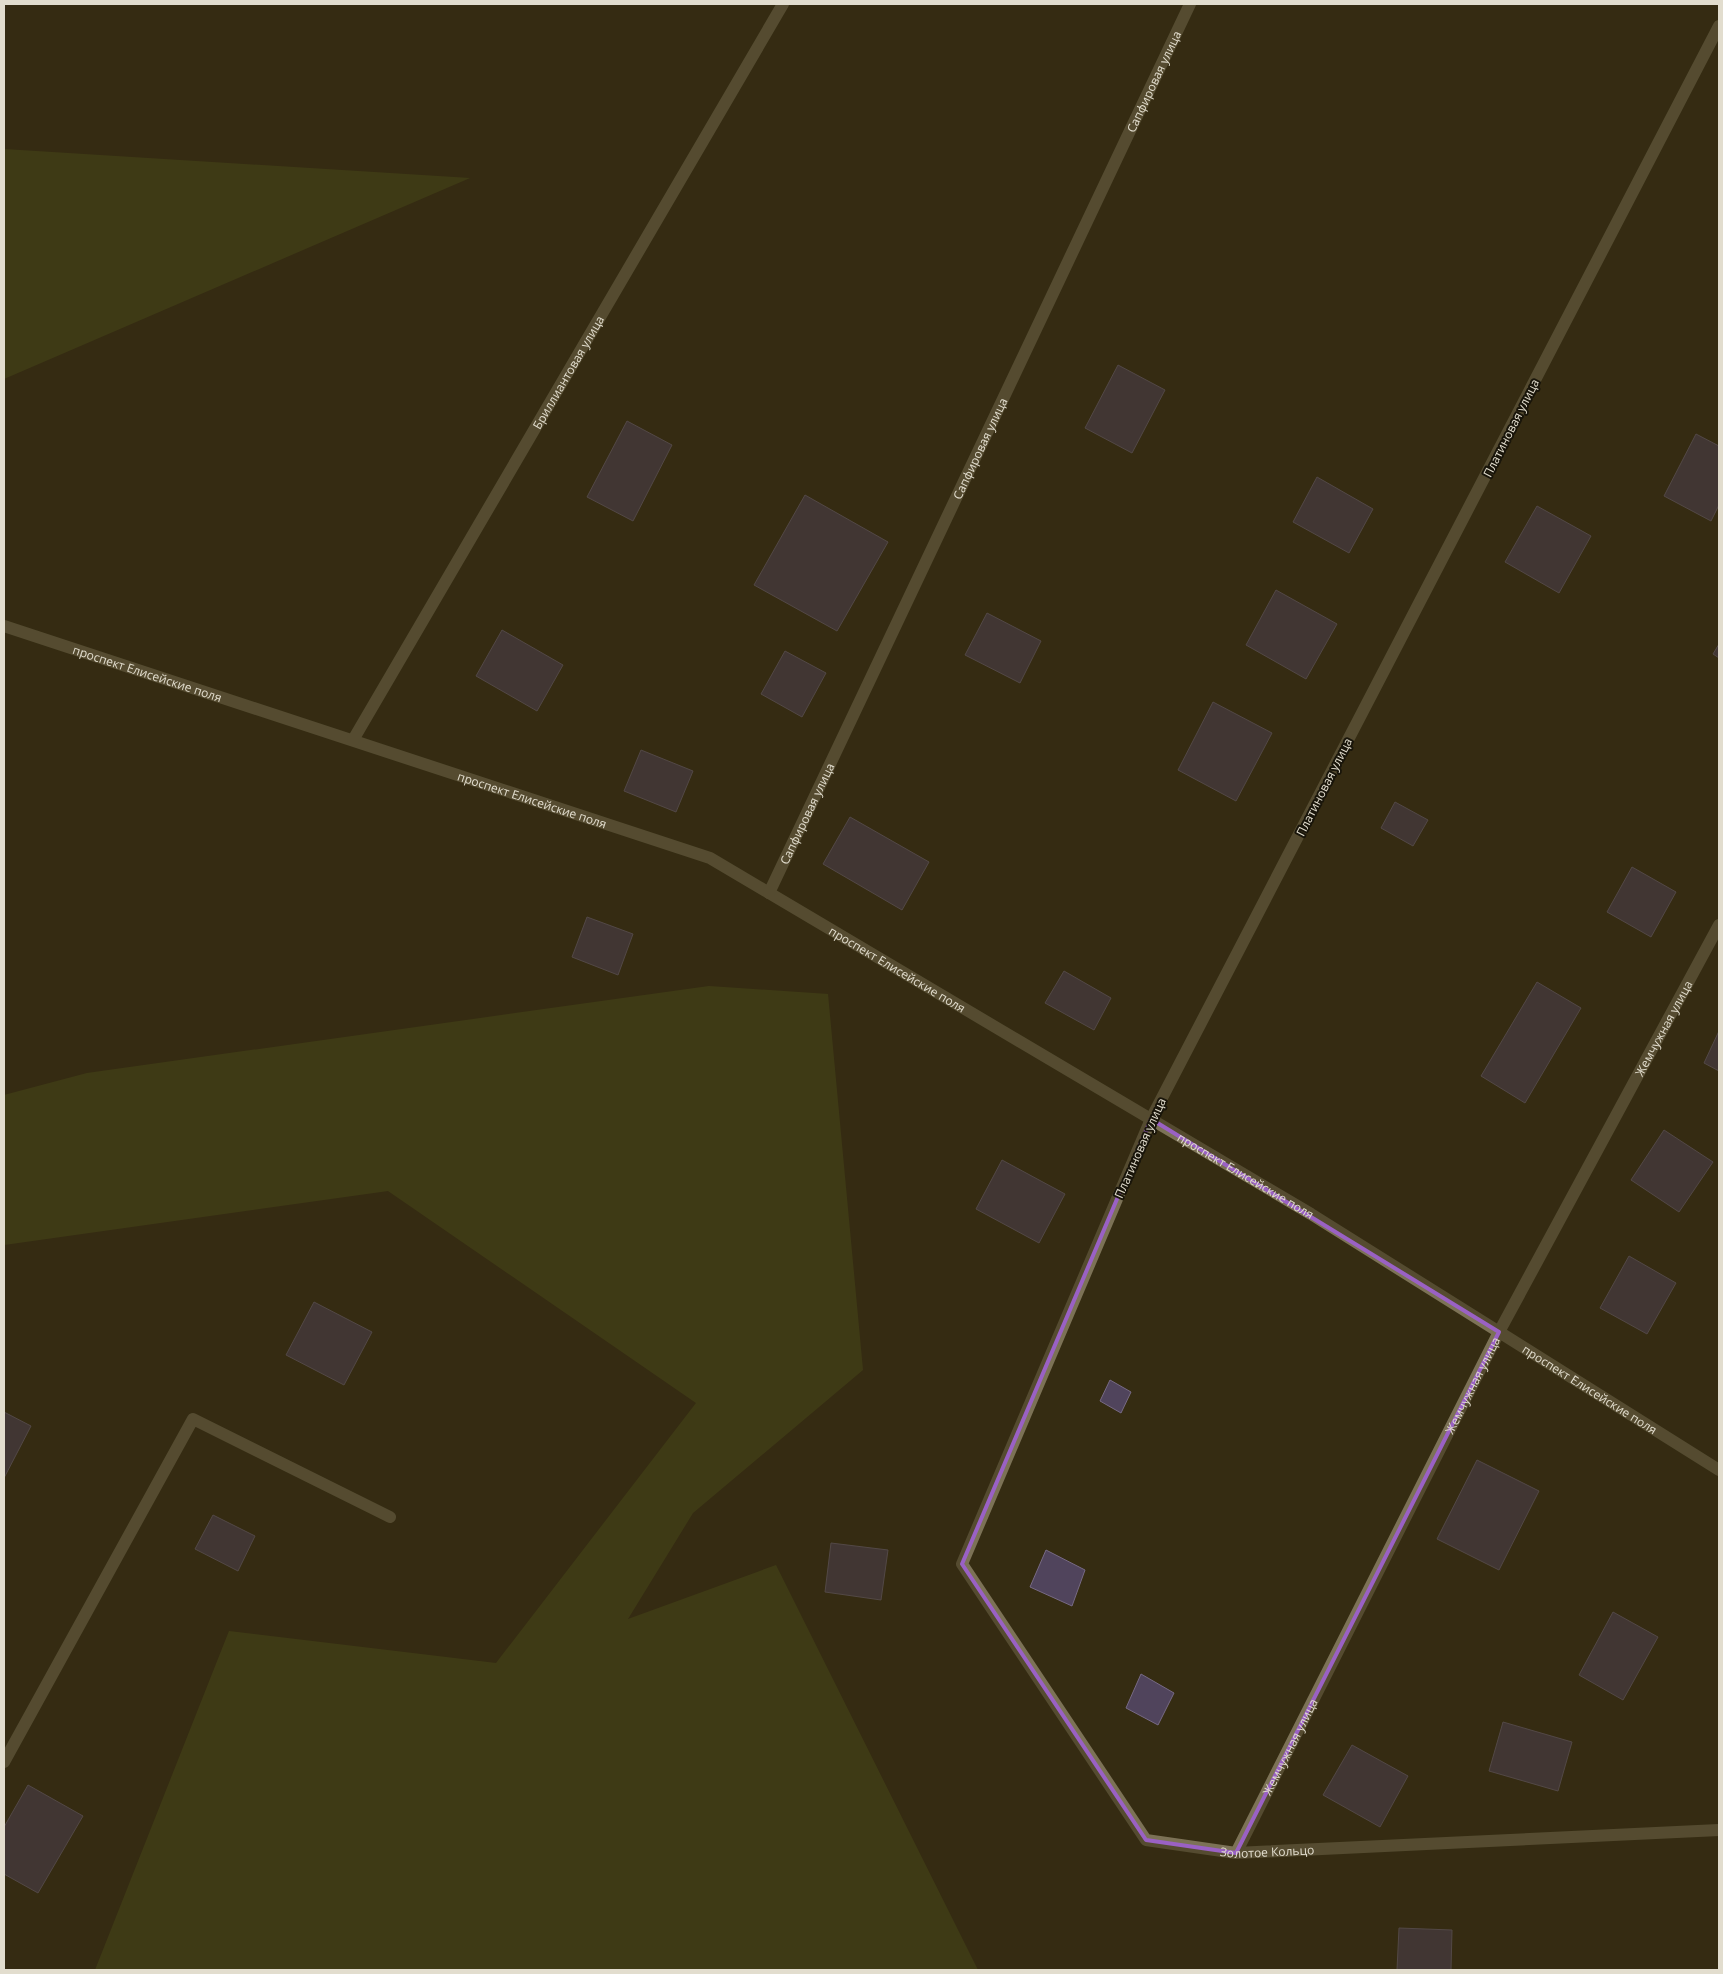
<svg xmlns="http://www.w3.org/2000/svg" width="1723" height="1974" viewBox="0 0 1723 1974" font-family="'Open Sans',sans-serif">
	<style>
		.green { fill: #4b4c1a }
		.building { fill: #50445c; stroke: #776a84 }
		.lines { fill: none; stroke-linecap: round; stroke-linejoin: round }
		.lane { stroke: #7c7256; stroke-width: 12 }
		.street { stroke: #7c7256; stroke-width: 12 }
		.marked { fill: none; stroke: #9a61c4; stroke-width: 4; stroke-linejoin: round }
		.labels { text-anchor: middle; dominant-baseline: central; stroke-width: 4; stroke-linejoin: round; paint-order: stroke }
		.street-label { font-size: 12px; fill: #e2ddce; stroke: #19150a }
	</style>
	<rect width="100%" height="100%" fill="#352c12"/>
	<g class="green">
		<polygon points="4,149 470,178 4,379"/>
		<polygon points="709,986 828,994 863,1370 693,1513 628,1619 776,1565 978,1970 95,1970 229,1631 496,1663 696,1403 388,1191 4,1245 4,1095 87,1073"/>
	</g>
	<g class="building">
		<polygon points="1118,365 1165,390 1132,453 1085,428"/>
		<polygon points="627,421 672,445 633,521 587,497"/>
		<polygon points="1696,434 1719,446 1719,505 1711,521 1664,496"/>
		<polygon points="1317,477 1373,509 1349,553 1293,522"/>
		<polygon points="805,495 888,542 837,631 754,585"/>
		<polygon points="1537,506 1591,536 1559,593 1505,562"/>
		<polygon points="1276,590 1337,624 1306,679 1246,645"/>
		<polygon points="987,613 1041,641 1020,683 965,655"/>
		<polygon points="502,630 563,665 537,711 476,676"/>
		<polygon points="1719,644 1719,658 1713,654"/>
		<polygon points="785,651 826,673 802,717 761,694"/>
		<polygon points="1213,702 1272,733 1236,801 1178,770"/>
		<polygon points="641,750 693,771 676,812 624,791"/>
		<polygon points="1395,802 1428,820 1413,846 1381,828"/>
		<polygon points="850,817 929,862 902,910 823,864"/>
		<polygon points="1632,867 1676,892 1651,937 1607,912"/>
		<polygon points="587,917 633,934 618,975 572,957"/>
		<polygon points="1064,971 1111,998 1094,1030 1045,1003"/>
		<polygon points="1537,982 1581,1008 1525,1103 1481,1076"/>
		<polygon points="1719,1031 1719,1071 1704,1063"/>
		<polygon points="1664,1130 1713,1162 1679,1212 1631,1180"/>
		<polygon points="1002,1160 1065,1194 1039,1243 976,1209"/>
		<polygon points="1629,1256 1676,1283 1647,1334 1600,1308"/>
		<polygon points="314,1302 372,1332 344,1385 286,1355"/>
		<polygon points="1110,1380 1131,1392 1121,1413 1100,1401"/>
		<polygon points="4,1412 31,1426 4,1478"/>
		<polygon points="1477,1460 1539,1491 1499,1570 1437,1539"/>
		<polygon points="213,1515 255,1536 238,1571 195,1549"/>
		<polygon points="831,1543 888,1550 881,1600 825,1592"/>
		<polygon points="1046,1550 1085,1570 1072,1606 1030,1587"/>
		<polygon points="1613,1612 1658,1637 1623,1700 1579,1675"/>
		<polygon points="1141,1674 1174,1693 1158,1725 1126,1708"/>
		<polygon points="1503,1722 1572,1742 1558,1791 1489,1771"/>
		<polygon points="1352,1745 1408,1776 1380,1827 1323,1795"/>
		<polygon points="28,1785 83,1816 38,1893 4,1874 4,1827"/>
		<polygon points="1399,1928 1452,1930 1451,1970 1397,1970"/>
	</g>
	<g class="lines">
		<polyline class="lane" points="4,1762 193,1419 390,1517"/>
		<g class="street">
			<path id="s1" d="M1719,26L1151,1119L962,1564L1146,1840L1236,1853L1719,1830"/>
			<path id="s2" d="M4,626L710,858L1311,1214L1719,1470"/>
			<path id="s3" d="M353,740L783,4"/>
			<path id="s4" d="M769,893L1190,4"/>
			<path id="s5" d="M1236,1853L1499,1332L1719,925"/>
		</g>
	</g>
	<path d="M0 0H1723V1974H0ZM1151,1119L1499,1332L1236,1853L1146,1840L962,1564Z" fill="#352c12" fill-opacity=".55" fill-rule="evenodd"/>
	<path class="marked" d="M1151,1119L1499,1332L1236,1853L1146,1840L962,1564Z"/>
	<g class="labels">
		<g class="street-label">
			<text stroke="none"><textPath href="#s4" startOffset="898">Сапфировая улица</textPath></text>
			<text stroke="none"><textPath href="#s3" startOffset="426">Бриллиантовая улица</textPath></text>
			<text transform="translate(1511 428) rotate(-63)">Платиновая улица</text>
			<text stroke="none"><textPath href="#s4" startOffset="492">Сапфировая улица</textPath></text>
			<text stroke="none"><textPath href="#s2" startOffset="151">проспект Елисейские поля</textPath></text>
			<text transform="translate(1324 787) rotate(-63)">Платиновая улица</text>
			<text stroke="none"><textPath href="#s2" startOffset="556">проспект Елисейские поля</textPath></text>
			<text stroke="none"><textPath href="#s4" startOffset="88">Сапфировая улица</textPath></text>
			<text stroke="none"><textPath href="#s2" startOffset="961">проспект Елисейские поля</textPath></text>
			<text stroke="none"><textPath href="#s5" startOffset="929">Жемчужная улица</textPath></text>
			<text transform="translate(1140 1148) rotate(-66)">Платиновая улица</text>
			<text stroke="none"><textPath href="#s2" startOffset="1366">проспект Елисейские поля</textPath></text>
			<text stroke="none"><textPath href="#s5" startOffset="524">Жемчужная улица</textPath></text>
			<text stroke="none"><textPath href="#s2" startOffset="1771">проспект Елисейские поля</textPath></text>
			<text stroke="none"><textPath href="#s5" startOffset="119">Жемчужная улица</textPath></text>
			<text stroke="none"><textPath href="#s1" startOffset="2169">Золотое Кольцо</textPath></text>
		</g>
	</g>
	<rect width="1723" height="1974" fill="none" stroke="#e2ddce" stroke-width="10"/>
</svg>
